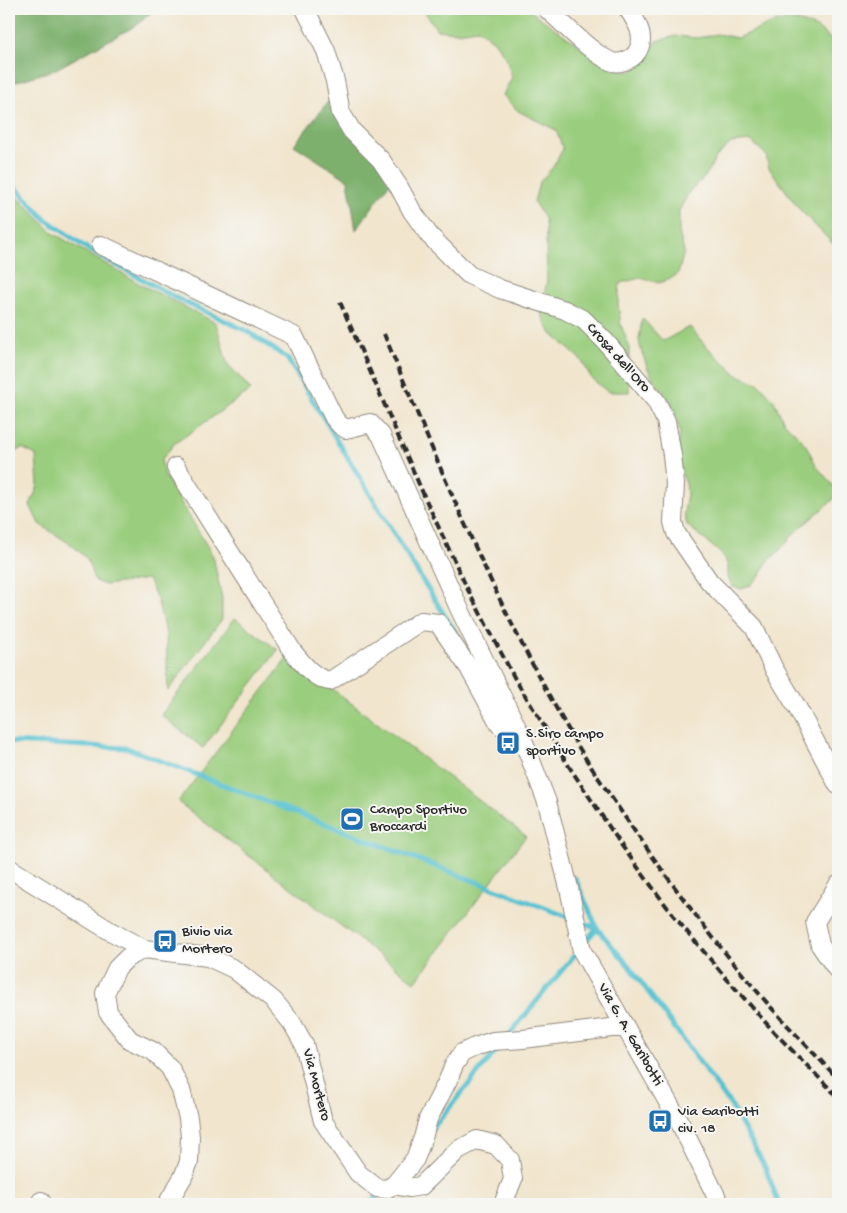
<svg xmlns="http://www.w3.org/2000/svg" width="847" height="1213" viewBox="0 0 847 1213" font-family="'Gochi Hand',sans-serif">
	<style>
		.green { fill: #9acd7d; stroke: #627c54 }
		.forest { fill: #7bb06c; stroke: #536e4c }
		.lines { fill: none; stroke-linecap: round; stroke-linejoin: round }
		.stream { stroke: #57c2d1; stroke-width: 5 }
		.minor-casing { stroke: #8e887c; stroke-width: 20 }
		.minor { stroke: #fff; stroke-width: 18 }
		.rail { stroke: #2b2b2b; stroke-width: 4; stroke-dasharray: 8 4; stroke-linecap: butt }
		.labels { text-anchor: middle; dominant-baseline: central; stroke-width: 4; stroke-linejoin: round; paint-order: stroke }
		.street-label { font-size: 15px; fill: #2b2b2b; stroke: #f6f6f2 }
		.poi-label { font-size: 15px; fill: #2b2b2b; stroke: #f6f6f2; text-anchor: start }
	</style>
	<rect width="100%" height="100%" fill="#f6f6f2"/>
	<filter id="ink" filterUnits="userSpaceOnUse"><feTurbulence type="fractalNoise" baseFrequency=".02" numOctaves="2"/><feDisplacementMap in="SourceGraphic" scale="10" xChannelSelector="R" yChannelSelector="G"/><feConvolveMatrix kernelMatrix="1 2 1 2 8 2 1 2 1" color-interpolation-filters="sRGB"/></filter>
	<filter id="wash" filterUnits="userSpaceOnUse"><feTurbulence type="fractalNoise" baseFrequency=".0096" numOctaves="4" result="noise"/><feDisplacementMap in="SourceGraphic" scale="20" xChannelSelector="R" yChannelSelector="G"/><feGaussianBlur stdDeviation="1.12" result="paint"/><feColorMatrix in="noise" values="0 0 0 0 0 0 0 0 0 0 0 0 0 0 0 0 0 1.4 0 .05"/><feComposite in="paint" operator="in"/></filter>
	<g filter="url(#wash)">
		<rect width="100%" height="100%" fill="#f1e5cd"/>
		<g class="green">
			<polygon points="423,9 528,9 610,68 631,72 645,57 656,41 676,36 697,38 717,34 738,38 777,21 798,21 817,28 838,45 838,249 800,210 769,168 766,155 751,141 731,143 716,157 705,177 689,192 679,211 679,232 684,252 678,274 660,283 640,278 620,283 618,304 621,325 629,346 629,392 608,392 592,379 582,361 550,332 541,313 547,280 546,239 545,220 534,202 539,183 553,167 563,149 556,130 518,111 503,95 512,77 506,58 494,41 478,29 457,32 437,30"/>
			<polygon points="9,188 53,233 138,283 216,323 227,363 251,390 174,444 161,460 164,474 213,556 222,598 222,619 168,691 166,634 157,599 148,579 106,585 97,582 94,579 87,559 72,545 39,524 30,505 38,486 36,455 22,448 9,457"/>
			<path d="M642,318L663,341C672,337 680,331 690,327L704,344L737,375L758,383L773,399L784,422L800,438L807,447L817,467L838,491L833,500L793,534L787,543L766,564L761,574L751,585L742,589L733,587L728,578V568L725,558L718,551L687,525L684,514L687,493L686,483L681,473L678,453L680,432L675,412L671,402L653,378L648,369L641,350L639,340Z"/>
			<polygon points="235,618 278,650 203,748 161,715"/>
			<polygon points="289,656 526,836 415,982 178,802"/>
		</g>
		<g class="forest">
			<polygon points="9,9 154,9 139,24 54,70 9,84"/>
			<polygon points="334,94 391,181 356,230 348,180 294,145"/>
		</g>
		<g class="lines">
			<g class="stream">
				<polyline points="9,180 44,218 88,249 176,298 247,331 287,358 421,578 461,641"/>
				<polyline points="9,742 127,748 571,918"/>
				<polyline points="575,878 597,928 629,966 688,1046 732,1107 766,1169 779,1204"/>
				<polyline points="581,922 597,928"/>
				<polyline points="584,943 597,928"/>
				<polyline points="508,1036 577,952"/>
				<polyline points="432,1129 501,1045"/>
				<polyline points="370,1204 381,1191"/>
			</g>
		</g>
	</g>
	<g filter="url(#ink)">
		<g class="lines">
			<g class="minor-casing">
				<g id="minor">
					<polyline points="305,9 326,51 335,81 341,113 352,131 381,160 399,187 412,211 429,235 469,275 500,289 565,310 584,320 605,341 656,401 666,421 672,455 675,484 673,522 676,533 709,581 754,627 774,669 798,709 838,785"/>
					<path d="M547,9C564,24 590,52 610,61C619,65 632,60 637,52C647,37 636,21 628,9"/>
					<polyline points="101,245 294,336 334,418 340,425 346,429 370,423 381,435 459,608 523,740 547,802 569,888 582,951 681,1125 720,1204"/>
					<path d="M176,467L293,652C303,664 314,679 330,681L421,621L438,623L469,668L500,725L522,740"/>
					<polyline points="9,868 110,931 144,949 208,957 234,969 274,1001 292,1023 304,1044 323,1121 358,1173 377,1188 386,1189 394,1185 415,1159 423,1138 428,1119 448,1080 454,1065 462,1053 475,1047 493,1041 523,1039 611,1028 626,1028"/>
					<polyline points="838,885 815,922 820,945 838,971"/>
					<polyline points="144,949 127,958 117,968 105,993 108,1012 130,1040 153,1051 170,1068 181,1090 188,1118 190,1137 189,1162 183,1177 167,1204"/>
					<polyline points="394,1185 409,1188 421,1186 458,1150 477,1140 496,1145 510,1160 513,1179 503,1204"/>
					<polyline points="41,1201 42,1204"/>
				</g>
			</g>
			<use href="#minor" class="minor"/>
			<g class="rail">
				<polyline points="340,302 425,498 467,588 515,679 570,768 622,846 673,915 726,978 775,1033 838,1097"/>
				<path d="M384,334C441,470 496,606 571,734C589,766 611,796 631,826C674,888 719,948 769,1005C791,1030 815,1054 838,1079"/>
			</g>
		</g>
	</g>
	<defs>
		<g id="bus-square" transform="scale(1.25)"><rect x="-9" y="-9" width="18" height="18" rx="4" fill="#1f6fb2" stroke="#f6f6f2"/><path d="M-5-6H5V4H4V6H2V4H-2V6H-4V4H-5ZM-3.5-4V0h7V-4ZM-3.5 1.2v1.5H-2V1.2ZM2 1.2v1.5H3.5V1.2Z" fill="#fff"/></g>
		<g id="stadium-square" transform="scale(1.25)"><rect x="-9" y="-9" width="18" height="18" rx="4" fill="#1f6fb2" stroke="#f6f6f2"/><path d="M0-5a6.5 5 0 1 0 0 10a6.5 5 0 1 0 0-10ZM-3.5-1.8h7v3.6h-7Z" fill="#fff"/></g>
	</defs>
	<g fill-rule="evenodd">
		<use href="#bus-square" x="508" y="743"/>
		<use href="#stadium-square" x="352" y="819"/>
		<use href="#bus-square" x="165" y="941"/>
		<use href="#bus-square" x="660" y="1121"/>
	</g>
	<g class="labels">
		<g class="street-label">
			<text transform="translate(618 358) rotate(48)">Crosa dell'Oro</text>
			<text transform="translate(630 1035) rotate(60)">Via G. A. Garibotti</text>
			<text transform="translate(316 1085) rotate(75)">Via Mortero</text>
		</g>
		<g class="poi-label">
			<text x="526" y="734">S.Siro campo<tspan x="526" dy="17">sportivo</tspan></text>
			<text x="370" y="810">Campo Sportivo<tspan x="370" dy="17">Broccardi</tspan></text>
			<text x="182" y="932">Bivio via<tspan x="182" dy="17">Mortero</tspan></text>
			<text x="678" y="1112">Via Garibotti<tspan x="678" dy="17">civ. 18</tspan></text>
		</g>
	</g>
	<rect width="847" height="1213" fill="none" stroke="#f6f6f2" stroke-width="30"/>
</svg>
